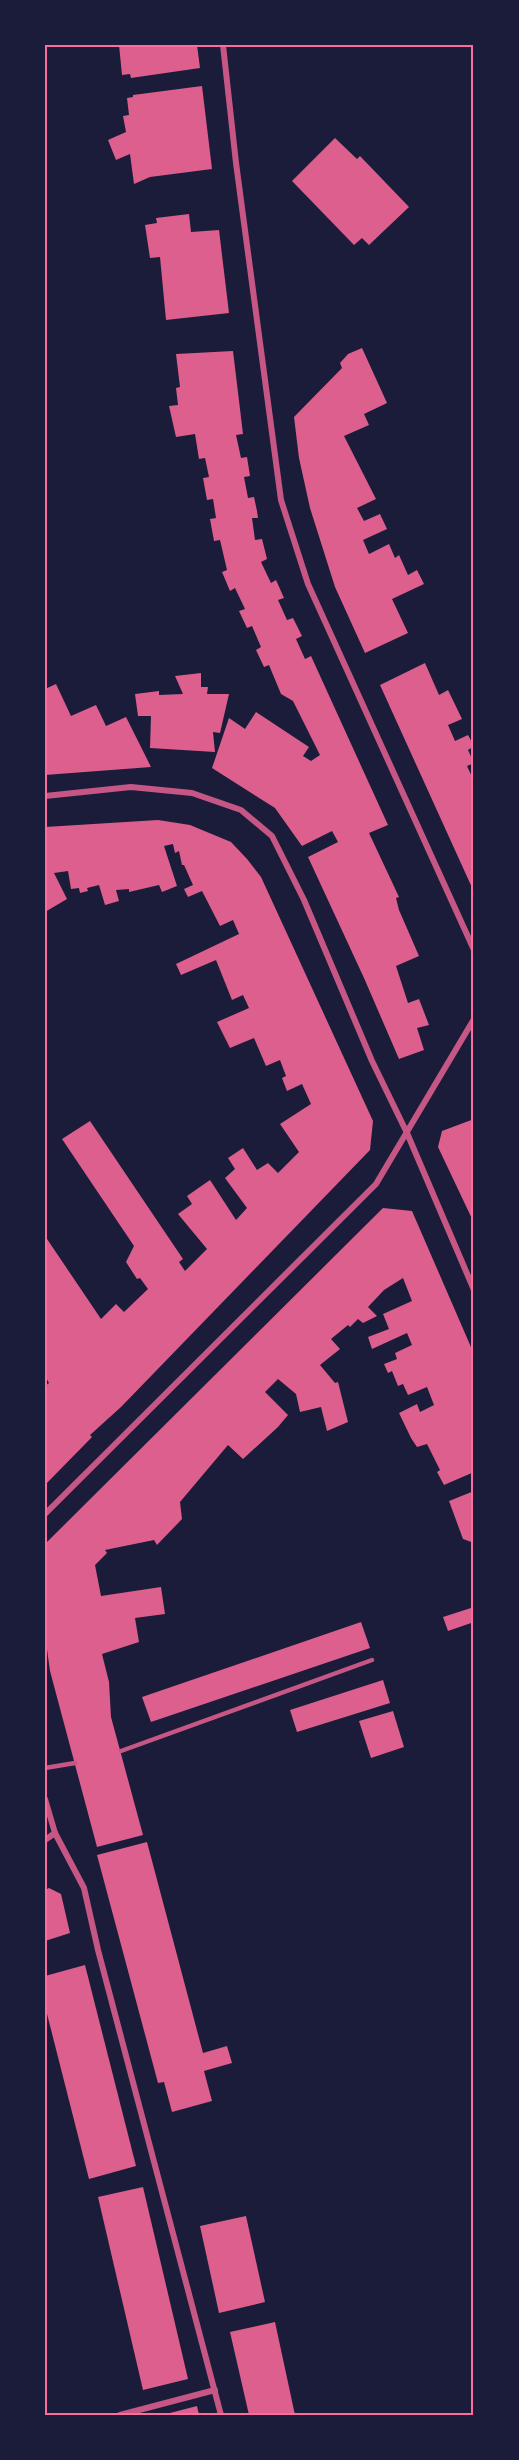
<svg xmlns="http://www.w3.org/2000/svg" width="519" height="2460" viewBox="0 0 519 2460" font-family="Spectral,serif">
	<style>
		.building { fill: #dd5f8e }
		.lines { fill: none; stroke-linecap: round; stroke-linejoin: round }
		.service { stroke: #c65784; stroke-width: 4.5 }
		.minor { stroke: #c65784; stroke-width: 6 }
		.neatline { fill: none; stroke: #ff6b9d; stroke-width: 2 }
	</style>
	<rect width="100%" height="100%" fill="#1b1b3a"/>
	<g class="building">
		<polygon points="119,45 197,45 200,68 131,78 130,74 122,75"/>
		<polygon points="202,86 212,169 150,177 134,184 130,154 116,160 108,140 126,132 123,116 129,115 127,98 133,97 133,95"/>
		<polygon points="335,138 357,159 360,156 409,207 369,245 362,238 354,245 292,181"/>
		<polygon points="189,214 191,232 219,230 229,313 166,320 160,257 150,258 145,225 157,223 156,218"/>
		<polygon points="362,348 387,403 364,414 369,425 344,436 376,499 357,508 364,521 380,514 387,529 363,540 369,554 389,544 395,558 399,555 408,575 417,570 424,584 392,599 408,633 365,653 335,587 310,508 299,458 294,417 342,368 340,363 348,354"/>
		<polygon points="233,351 243,434 236,435 241,458 247,457 250,476 244,477 248,498 254,497 257,511 258,518 252,518 255,540 262,539 267,559 261,562 271,583 276,580 284,598 278,600 287,620 293,618 302,636 296,639 305,659 311,656 388,825 369,833 399,897 396,898 399,910 419,956 396,966 408,1003 419,999 429,1025 417,1028 424,1050 399,1059 364,978 308,857 338,842 332,831 302,846 275,808 212,768 229,718 245,729 256,712 309,747 303,756 311,761 320,755 293,701 281,694 269,665 264,667 256,650 261,647 252,626 247,628 239,611 245,609 235,588 230,591 222,572 227,570 220,540 214,541 210,519 216,518 213,499 207,500 203,478 209,477 205,458 199,459 195,434 176,437 169,406 178,405 176,388 180,387 176,354"/>
		<polygon points="425,663 439,695 448,690 462,719 448,725 455,741 468,735 474,746 468,750 474,763 467,766 473,779 471,782 474,781 474,892 380,685"/>
		<polygon points="201,673 201,687 208,687 207,694 229,694 220,733 213,732 215,752 150,748 151,716 138,716 135,694 159,691 159,695 183,694 175,676"/>
		<polygon points="56,684 71,716 96,705 106,726 126,717 151,767 45,775 45,689"/>
		<polygon points="158,820 190,825 231,842 247,859 261,877 373,1121 370,1150 121,1407 90,1435 92,1437 45,1485 45,1386 49,1383 45,1376 45,1236 101,1319 116,1304 124,1312 148,1289 140,1278 137,1279 126,1262 134,1246 62,1139 90,1121 183,1259 179,1262 185,1271 207,1249 178,1214 192,1204 187,1196 210,1180 236,1220 247,1208 225,1178 235,1169 228,1158 243,1148 257,1170 268,1163 278,1173 299,1152 280,1124 311,1104 302,1084 287,1091 282,1078 286,1076 280,1060 266,1066 254,1038 230,1048 217,1022 249,1008 243,995 232,1000 216,960 181,975 176,964 239,934 233,920 220,926 202,891 188,897 184,889 193,885 184,865 182,865 179,851 175,853 173,844 164,846 177,886 162,892 159,885 129,892 129,889 116,890 119,901 105,905 99,885 87,888 88,891 80,893 79,888 71,889 68,871 54,873 67,899 45,912 45,827"/>
		<polygon points="474,1119 474,1223 438,1147 442,1131"/>
		<polygon points="383,1208 412,1211 474,1354 474,1472 444,1485 437,1472 440,1470 427,1444 417,1447 411,1438 399,1413 417,1404 420,1412 434,1405 427,1387 408,1395 403,1384 398,1386 392,1371 388,1373 384,1364 397,1359 395,1353 412,1345 407,1333 372,1349 368,1337 389,1329 383,1314 412,1301 403,1278 384,1290 368,1307 377,1316 363,1323 358,1319 350,1327 348,1325 331,1339 340,1349 320,1365 335,1383 338,1382 348,1422 327,1431 321,1407 300,1412 296,1394 278,1379 265,1392 288,1415 278,1427 243,1459 228,1445 180,1502 182,1519 157,1545 154,1540 105,1550 107,1553 95,1565 101,1596 161,1587 165,1614 135,1618 139,1642 102,1654 109,1682 111,1717 143,1835 97,1847 50,1671 45,1635 45,1544"/>
		<polygon points="474,1491 474,1543 463,1539 449,1501"/>
		<polygon points="474,1607 474,1622 448,1631 443,1617"/>
		<polygon points="361,1622 370,1648 151,1722 142,1697"/>
		<polygon points="383,1680 390,1703 297,1732 290,1710"/>
		<polygon points="393,1711 404,1747 371,1758 359,1721"/>
		<polygon points="147,1842 203,2053 227,2046 232,2063 204,2071 212,2101 172,2112 164,2082 158,2083 97,1855"/>
		<polygon points="49,1888 61,1894 70,1933 45,1941 45,1890"/>
		<polygon points="85,1965 136,2166 89,2179 45,2006 45,1976"/>
		<polygon points="143,2187 188,2379 143,2390 98,2197"/>
		<polygon points="246,2216 265,2302 219,2313 200,2226"/>
		<polygon points="275,2322 295,2415 249,2415 230,2332"/>
		<polygon points="197,2406 199,2415 166,2415 166,2414"/>
	</g>
	<g class="lines">
		<g class="service">
			<polyline points="121,1751 372,1660"/>
			<polyline points="45,1768 75,1763"/>
		</g>
		<g class="minor">
			<polyline points="223,45 236,163 281,500 308,584 474,950"/>
			<polyline points="45,796 131,787 192,793 241,810 272,836 304,900 372,1061 407,1133 474,1290"/>
			<polyline points="45,1514 376,1184 474,1019"/>
			<polyline points="45,1799 55,1833 84,1888 98,1950 221,2415"/>
			<polyline points="45,1840 55,1833"/>
			<polyline points="120,2415 215,2390"/>
		</g>
	</g>
	<rect width="519" height="2460" fill="none" stroke="#1b1b3a" stroke-width="93"/>
	<rect x="46" y="46" width="426" height="2368" class="neatline"/>
</svg>
